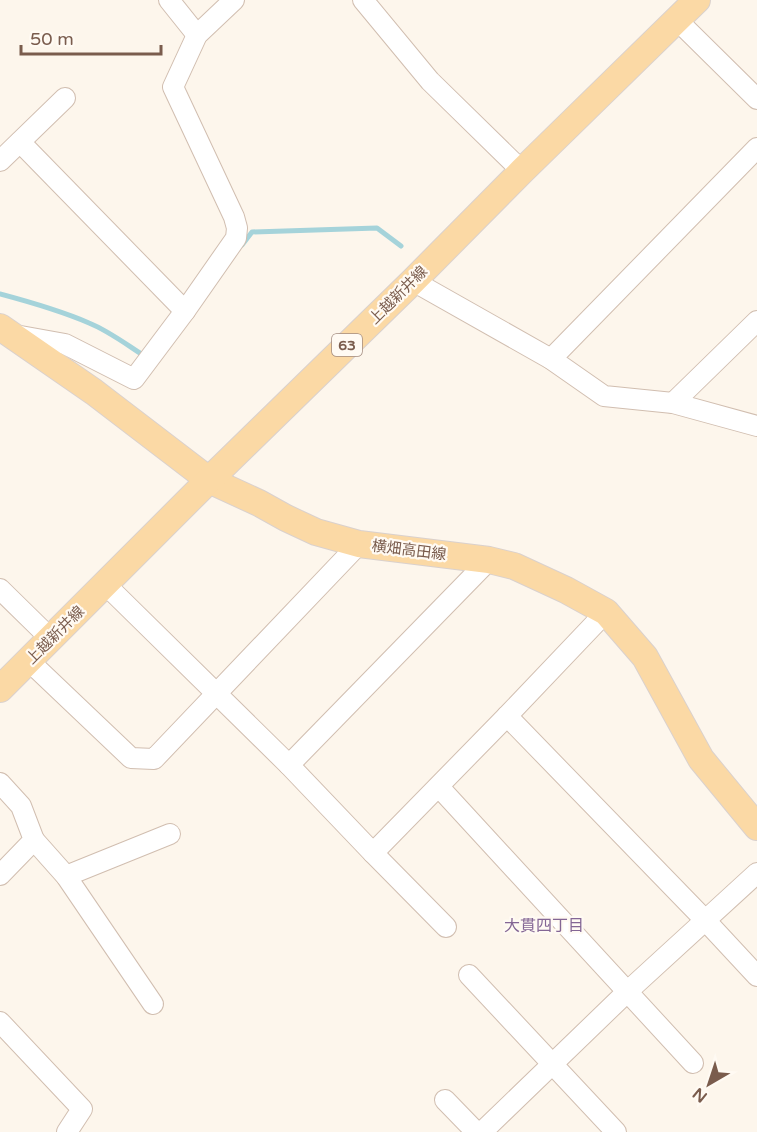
<svg xmlns="http://www.w3.org/2000/svg" width="757" height="1132" viewBox="0 0 757 1132" font-family="'Varela Round','Noto Sans JP',sans-serif">
	<style>
		.lines { fill: none; stroke-linecap: round; stroke-linejoin: round }
		.stream { stroke: #a5d3da; stroke-width: 5 }
		.minor-casing { stroke: #d1beb0; stroke-width: 22 }
		.major-casing { stroke: #dad1cd; stroke-width: 28 }
		.minor { stroke: #fff; stroke-width: 20 }
		.major { stroke: #fbd9a5; stroke-width: 26 }
		.labels { text-anchor: middle; dominant-baseline: central; stroke-width: 4.5; stroke-linejoin: round; paint-order: stroke }
		.shield { fill: #fffaf3; stroke: #a28b7f; stroke-width: 1.5 }
		.shield-label { font-size: 14px; font-weight: bold; fill: #7a5c4d }
		.street-label { font-size: 15px; fill: #7a5c4d; stroke: #fffaf3 }
		.neighbourhood-label { font-size: 16px; fill: #846695; stroke: #fffaf3 }
	</style>
	<rect width="100%" height="100%" fill="#fdf6ec"/>
	<g class="lines">
		<g class="stream">
			<polyline points="242,245 252,232 377,228 401,246"/>
			<path d="M0,294C30,302 61,311 89,323C109,331 127,345 146,357"/>
		</g>
		<g class="minor-casing">
			<g id="minor">
				<polyline points="169,0 197,35"/>
				<polyline points="363,0 430,81 522,171"/>
				<polyline points="677,20 757,99"/>
				<polyline points="20,142 185,311"/>
				<polyline points="0,161 65,98"/>
				<polyline points="413,281 551,359 604,396 673,403 757,426"/>
				<polyline points="15,335 65,344 134,379 185,311 236,238 237,228 234,217 173,87 197,35 234,0"/>
				<polyline points="551,359 757,148"/>
				<polyline points="673,403 757,321"/>
				<polyline points="106,585 289,765 373,853 507,716 606,612"/>
				<polyline points="0,589 51,639"/>
				<polyline points="29,661 131,758 154,759 359,544"/>
				<polyline points="507,716 705,920 757,976"/>
				<polyline points="289,765 489,560"/>
				<polyline points="0,783 21,806 34,840 0,875"/>
				<polyline points="439,787 693,1063"/>
				<polyline points="34,840 66,876 153,1004"/>
				<polyline points="373,853 446,927"/>
				<polyline points="66,876 170,834"/>
				<polyline points="469,975 616,1132"/>
				<polyline points="0,1022 82,1109 67,1132"/>
				<polyline points="445,1100 476,1132"/>
				<polyline points="482,1132 628,991 757,873"/>
			</g>
		</g>
		<g class="major-casing">
			<g id="major">
				<polyline points="0,327 94,392 209,480 259,503 286,518 316,532 359,544 489,560 514,566 566,590 606,612 645,657 701,759 757,827"/>
				<polyline points="0,689 209,480 413,281 522,171 697,0"/>
			</g>
		</g>
		<use href="#minor" class="minor"/>
		<use href="#major" class="major"/>
	</g>
	<g class="labels">
		<rect class="shield" x="332" y="334" width="30" height="22" rx="4.5"/>
		<g class="shield-label">
			<text x="347" y="345">63</text>
		</g>
		<g class="street-label">
			<text transform="translate(398 295) rotate(-45)">上越新井線</text>
			<text transform="translate(409 550) rotate(7)">横畑高田線</text>
			<text transform="translate(55 635) rotate(-45)">上越新井線</text>
		</g>
		<g class="neighbourhood-label">
			<text x="544" y="926">大貫四丁目</text>
		</g>
	</g>
	<g transform="translate(709 1084) rotate(219)" stroke="#fffaf3" stroke-width="4.5" paint-order="stroke">
	<path d="M0-4.5L10 22L0 15L-10 22Z" fill="#7a5c4d"/>
	<text y="-9" font-size="16" font-weight="bold" text-anchor="middle" fill="#7a5c4d">N</text>
	</g>
	<path d="M21 45v9h140v-9" fill="none" stroke="#7a5c4d" stroke-width="3"/>
	<text x="30" y="45" font-size="18" fill="#7a5c4d" stroke="#fffaf3" stroke-width="4.5" paint-order="stroke">50 m</text>
</svg>
